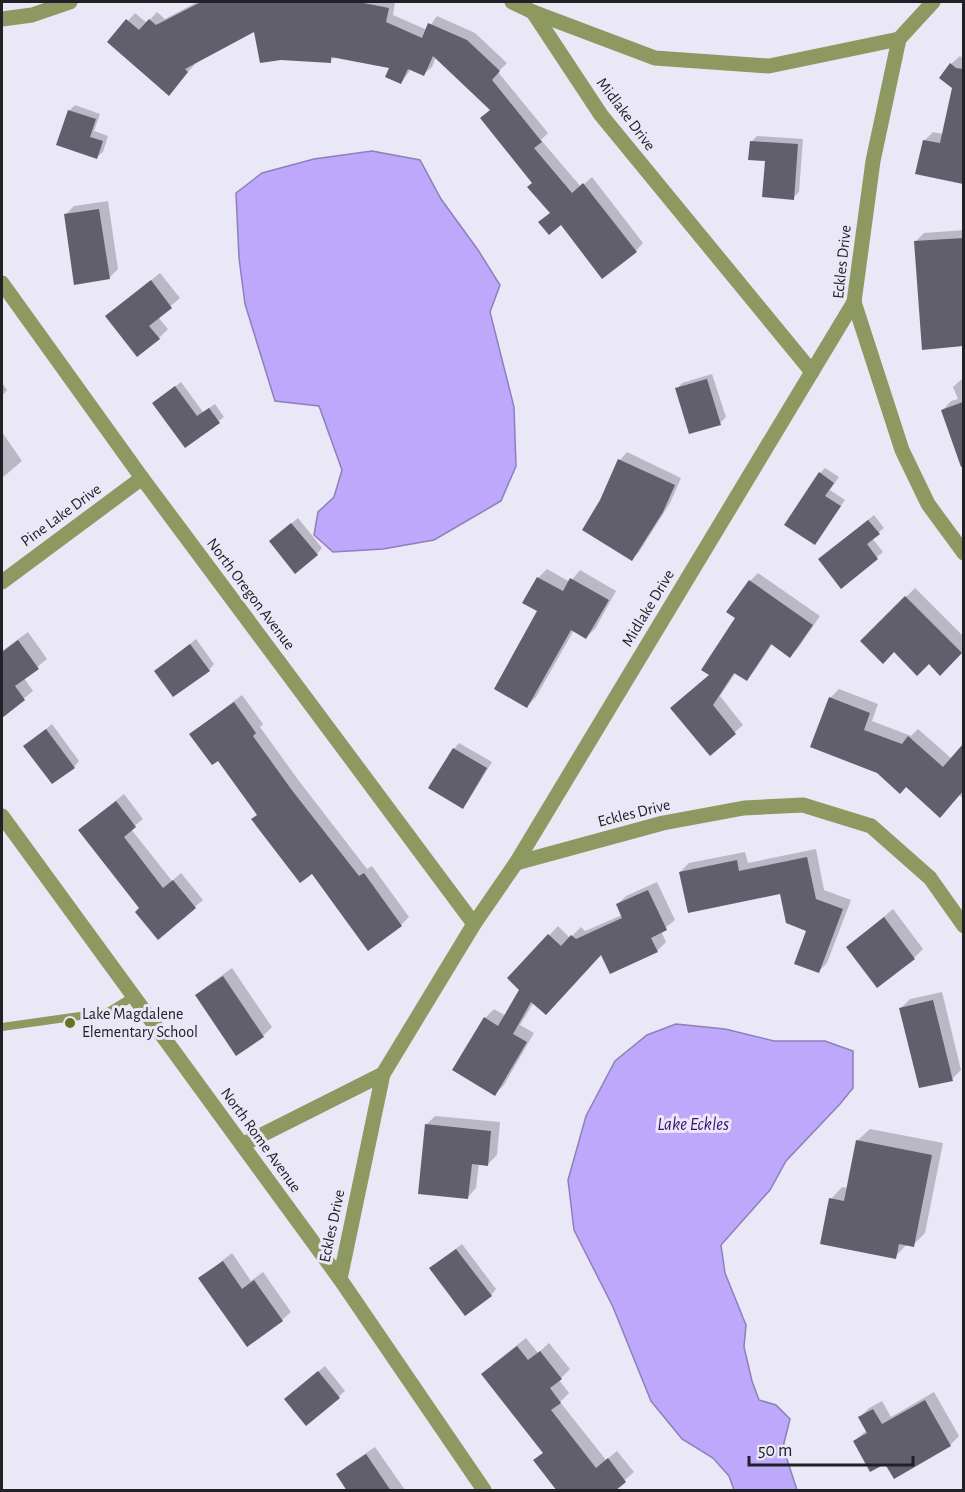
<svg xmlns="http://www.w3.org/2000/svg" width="965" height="1492" viewBox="0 0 965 1492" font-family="'Alegreya Sans',sans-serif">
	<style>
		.water { fill: #bda8fb; stroke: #8e7fbb; stroke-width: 1.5 }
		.shadow { fill: #0003 }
		.building { fill: #625f6d }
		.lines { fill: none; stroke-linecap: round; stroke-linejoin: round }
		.service { stroke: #8d9961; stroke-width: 8 }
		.minor { stroke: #8d9961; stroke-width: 15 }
		.poi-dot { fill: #657420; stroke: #eae7f7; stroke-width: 2 }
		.labels { text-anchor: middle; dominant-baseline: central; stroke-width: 6; stroke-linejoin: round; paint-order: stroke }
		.street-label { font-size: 16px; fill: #212026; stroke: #eae7f7 }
		.poi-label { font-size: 16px; fill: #212026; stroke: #eae7f7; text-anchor: start }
		.water-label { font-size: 18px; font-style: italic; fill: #380e6e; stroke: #eae7f7 }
	</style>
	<rect width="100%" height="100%" fill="#eae7f7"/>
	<g class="water">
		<polygon points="372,151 420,160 441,199 478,250 500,285 490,312 514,407 516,466 501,501 434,540 383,549 333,552 314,535 318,512 334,497 342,470 319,406 275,401 245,304 239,258 236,193 262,173 314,159"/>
		<polygon points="676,1024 725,1029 774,1041 825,1041 853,1051 853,1088 840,1104 786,1161 770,1190 721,1245 725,1273 746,1325 744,1347 752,1381 759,1400 776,1405 790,1419 783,1447 797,1490 734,1490 729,1476 713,1458 682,1439 651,1401 613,1307 574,1230 568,1180 586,1116 615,1061 647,1035"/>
	</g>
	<g class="shadow">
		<polygon points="197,2 395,2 393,15 427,30 437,16 475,33 507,63 498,72 548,133 541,140 581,187 592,177 643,243 636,251 551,212 491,109 436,57 432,67 424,74 411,69 401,83 392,67 335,57 330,61 256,30 193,63 195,64 176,86 109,42 135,13 147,23 157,12 165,19"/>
		<polygon points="960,56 964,59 964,183 917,173 924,141 933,132 943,134 953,87 951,64"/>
		<polygon points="75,105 100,114 94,131 108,136 103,152 97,157 69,111"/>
		<polygon points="757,136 803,139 799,192 793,198 766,159 751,142"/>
		<polygon points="108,201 118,269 109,278 65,215 74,206"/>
		<polygon points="964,230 964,345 923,348 915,242 924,233"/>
		<polygon points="160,273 180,298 158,317 168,329 159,338 107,316"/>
		<polygon points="712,374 726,417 720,423 677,389 682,383"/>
		<polygon points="964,377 964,440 954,443 943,410 951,401 958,399 953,387"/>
		<polygon points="181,382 203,412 215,404 224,417 186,446 154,403"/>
		<polygon points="2,383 7,390 2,396"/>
		<polygon points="2,432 22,461 2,478"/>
		<polygon points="627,452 681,478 670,503 639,552 632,559 601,501 620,460"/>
		<polygon points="825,468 839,477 830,490 845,500 815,543 820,473"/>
		<polygon points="874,515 884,528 872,538 883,552 841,586 820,559"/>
		<polygon points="298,518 322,548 317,554 276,536"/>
		<polygon points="547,569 570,582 580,570 616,591 595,629 586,637 574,630 536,697 527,706 539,611 524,602 538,578"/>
		<polygon points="758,573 820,616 798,648 790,656 773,643 754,671 746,679 736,672 720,696 743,725 710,754 711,675 737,618 750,581"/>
		<polygon points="915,588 964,637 964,650 940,673 929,662 862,641"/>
		<polygon points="28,632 47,659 24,678 33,691 2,716 2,651"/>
		<polygon points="196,639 214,664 209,670 156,671"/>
		<polygon points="839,689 878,704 872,721 911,736 918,729 952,759 964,747 964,799 959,795 940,816 830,698"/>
		<polygon points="242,695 263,724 260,727 299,781 367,869 372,866 409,917 401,925 313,871 258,814 219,758 191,734"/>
		<polygon points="52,724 79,761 74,767 25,746"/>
		<polygon points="459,743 492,762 468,801 463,807 454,749"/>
		<polygon points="124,794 143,819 131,829 172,881 181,873 203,900 158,938 88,823"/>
		<polygon points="816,849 824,890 851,900 827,963 818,972 808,930 781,892 680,872 689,863 745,852 748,863"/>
		<polygon points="657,882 675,920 661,931 666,942 657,951 601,953 534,1002 520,1025 534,1033 504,1085 495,1094 454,1070 485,1018 494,1009 506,1016 521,990 509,978 558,926 570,938 581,927 585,931 622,915 618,904 626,896"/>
		<polygon points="893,909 923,949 914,958 848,947"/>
		<polygon points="232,968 272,1027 263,1036 197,995 206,987"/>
		<polygon points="942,992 961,1070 952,1079 901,1008 910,999"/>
		<polygon points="435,1116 500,1122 497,1155 488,1164 479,1163 476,1188 468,1197 426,1125"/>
		<polygon points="870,1129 943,1143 925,1233 913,1245 907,1244 895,1257 831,1199 842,1187 848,1188 858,1140"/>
		<polygon points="462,1244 496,1289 491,1295 437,1263"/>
		<polygon points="232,1253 251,1281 263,1272 291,1312 282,1320 200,1278"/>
		<polygon points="526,1338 538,1353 549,1343 570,1369 559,1380 569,1393 560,1402 606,1460 617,1451 634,1472 613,1490 535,1460 544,1452 492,1365"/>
		<polygon points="325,1366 345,1391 307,1424 292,1393"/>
		<polygon points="934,1392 959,1436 950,1445 894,1477 885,1462 854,1441 867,1430 860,1417 869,1408 882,1401 891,1417"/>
		<polygon points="375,1447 405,1490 349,1490 338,1474 347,1466"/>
	</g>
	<g class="building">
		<polygon points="201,2 358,2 389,8 386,22 422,38 428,23 467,40 500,71 492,80 542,142 534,148 572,193 583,183 637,252 602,279 561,225 549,235 538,222 550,213 527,187 532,183 480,118 490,110 433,56 424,76 408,69 401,84 385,77 389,68 331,57 331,63 281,60 260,63 254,32 185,69 188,72 169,96 107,42 126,19 139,30 149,19 156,25"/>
		<polygon points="950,63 956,68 963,69 963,184 915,174 923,140 940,143 952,88 939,78"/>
		<polygon points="68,110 96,119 90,137 103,141 97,159 56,145"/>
		<polygon points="750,141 798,144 794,200 762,197 765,161 748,160"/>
		<polygon points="99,209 110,279 74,285 64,214"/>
		<polygon points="963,238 963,346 922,350 914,241"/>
		<polygon points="151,280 172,308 149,326 160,339 137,357 105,316"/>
		<polygon points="707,379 721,425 689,434 675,388"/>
		<polygon points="175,386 197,416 209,408 220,423 185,448 152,403"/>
		<polygon points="963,402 963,466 961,467 941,410"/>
		<polygon points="618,459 675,485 663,512 632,561 582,530 600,500"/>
		<polygon points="819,472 834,483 825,496 841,506 815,545 784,525"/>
		<polygon points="868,520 880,534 867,544 878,559 841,589 818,559"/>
		<polygon points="291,523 318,555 295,574 269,541"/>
		<polygon points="537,577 563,591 570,578 609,600 586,639 571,630 527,708 494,689 537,611 522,603"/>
		<polygon points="749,580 813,625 790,658 771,644 747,681 734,673 713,705 736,734 710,756 670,708 709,675 701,670 735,618 726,612"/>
		<polygon points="905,596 962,653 940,676 929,664 917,676 894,652 883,664 860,641"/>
		<polygon points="18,640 39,669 15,686 25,700 2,718 2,652"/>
		<polygon points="190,644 210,671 173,697 154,671"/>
		<polygon points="829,697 870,713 864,730 902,744 908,736 943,767 963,744 963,791 940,818 906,787 900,794 877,773 810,747"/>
		<polygon points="234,702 256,733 253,736 291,789 359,876 364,873 402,926 368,951 312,874 300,883 251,819 257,815 218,761 212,765 189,734"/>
		<polygon points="46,729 75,768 52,784 23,746"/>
		<polygon points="453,748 487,768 463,809 428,788"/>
		<polygon points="116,801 136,827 124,837 163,888 173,880 196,908 158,940 135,912 139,908 78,830"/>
		<polygon points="807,857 816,899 843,909 819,973 794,964 806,931 786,923 780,894 688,913 679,872 737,860 739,871"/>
		<polygon points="648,890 667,930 651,938 658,952 610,974 601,955 546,1015 531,1002 513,1034 527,1042 495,1096 452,1070 484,1017 498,1026 519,990 507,978 548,934 561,946 571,935 576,939 622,918 616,904"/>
		<polygon points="884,917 915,959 877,988 846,947"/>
		<polygon points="223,976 264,1037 236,1056 195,995"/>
		<polygon points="933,1000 953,1081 919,1088 899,1008"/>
		<polygon points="425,1124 491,1131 488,1166 472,1164 468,1199 418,1194"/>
		<polygon points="856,1140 932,1155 914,1247 899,1244 896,1259 820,1244 829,1198 844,1201"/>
		<polygon points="456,1249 492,1296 465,1316 429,1268"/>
		<polygon points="223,1261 242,1289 254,1280 283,1321 247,1347 198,1278"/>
		<polygon points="517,1346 528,1360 540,1351 562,1379 550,1388 561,1403 551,1410 596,1468 608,1458 626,1482 615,1491 557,1491 533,1460 543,1453 481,1374"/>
		<polygon points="318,1371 340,1398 306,1426 284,1399"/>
		<polygon points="925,1400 951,1446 894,1479 885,1464 870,1472 853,1441 867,1433 858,1417 873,1409 882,1424"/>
		<polygon points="366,1454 391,1491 347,1491 336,1474"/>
	</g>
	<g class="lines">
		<polyline class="service" points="2,1027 108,1012 134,996"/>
		<g class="minor">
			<polyline points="512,2 533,12 655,58 769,66 899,39"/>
			<polyline points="933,2 899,39 873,161 854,302 902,450 928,504 964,553"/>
			<polyline points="533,12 601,115 812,372"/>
			<polyline points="2,19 32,15 70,2"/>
			<polyline points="2,283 142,478 474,924"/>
			<polyline points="2,582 142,478"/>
			<polyline points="2,816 340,1279 484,1490"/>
			<polyline points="516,863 663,823 744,808 803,805 871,826 930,878 964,926"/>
			<polyline points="242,1145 383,1074"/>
			<polyline points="340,1279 383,1074 474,924 516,863 854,302"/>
		</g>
	</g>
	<circle class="poi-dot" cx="70" cy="1023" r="6"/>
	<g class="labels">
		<g class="street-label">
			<text transform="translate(626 114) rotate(53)">Midlake Drive</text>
			<text transform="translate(842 262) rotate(-84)">Eckles Drive</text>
			<text transform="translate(61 515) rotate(-36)">Pine Lake Drive</text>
			<text transform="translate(251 594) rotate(53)">North Oregon Avenue</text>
			<text transform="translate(648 608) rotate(-59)">Midlake Drive</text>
			<text transform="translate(634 813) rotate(-14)">Eckles Drive</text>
			<text transform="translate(261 1140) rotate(54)">North Rome Avenue</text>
			<text transform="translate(332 1226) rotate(-78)">Eckles Drive</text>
		</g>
		<g class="poi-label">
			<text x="82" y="1014">Lake Magdalene<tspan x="82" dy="18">Elementary School</tspan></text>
		</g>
		<g class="water-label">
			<text x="693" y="1125">Lake Eckles</text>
		</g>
	</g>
	<rect width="965" height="1492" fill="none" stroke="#212026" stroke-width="6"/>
	<path d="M749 1456v9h164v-9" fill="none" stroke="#212026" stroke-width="3"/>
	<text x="758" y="1456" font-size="18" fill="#212026" stroke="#eae7f7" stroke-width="4.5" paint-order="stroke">50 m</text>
</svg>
